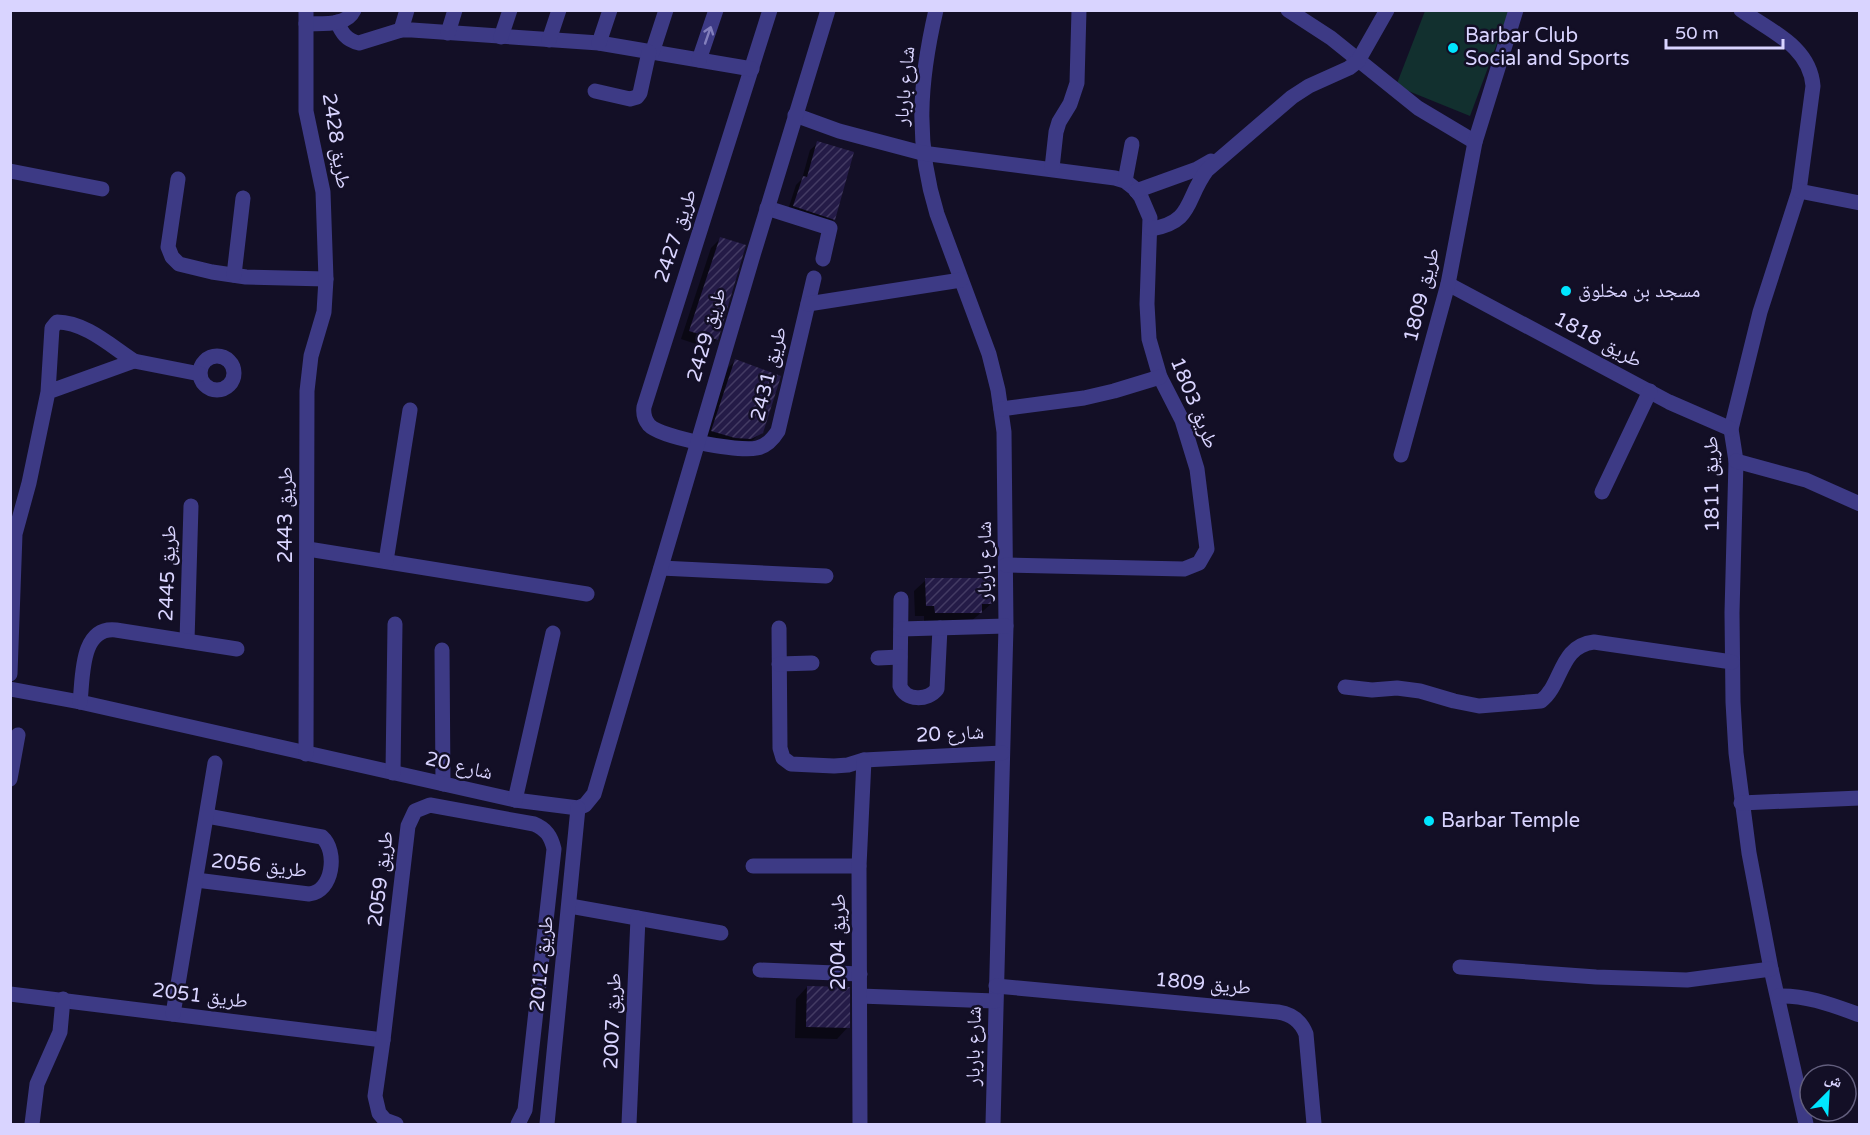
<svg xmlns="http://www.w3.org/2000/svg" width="1870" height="1135" viewBox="0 0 1870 1135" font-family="'Varela Round','Noto Naskh Arabic',sans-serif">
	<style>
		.garden { fill: #12302f }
		.shadow { fill: #0007 }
		.building { fill: url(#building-hatch) }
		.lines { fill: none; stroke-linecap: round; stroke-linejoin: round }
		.minor { stroke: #3d3a85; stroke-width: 15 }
		.oneway { stroke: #837fbc }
		.poi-dot { fill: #00e5ff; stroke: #130f26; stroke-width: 2 }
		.labels { text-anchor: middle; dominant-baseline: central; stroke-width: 5; stroke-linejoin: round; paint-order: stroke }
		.poi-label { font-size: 20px; fill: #d9d4ff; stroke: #130f26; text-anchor: start }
		.street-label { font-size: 20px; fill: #d9d4ff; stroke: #130f26 }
	</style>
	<defs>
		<pattern id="building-hatch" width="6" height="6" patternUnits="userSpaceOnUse" patternTransform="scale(1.5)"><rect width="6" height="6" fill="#241b47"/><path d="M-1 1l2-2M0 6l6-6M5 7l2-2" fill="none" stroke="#433b63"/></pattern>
	</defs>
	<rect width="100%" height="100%" fill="#130f26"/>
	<polygon class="garden" points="1425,11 1509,11 1470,116 1396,86"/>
	<g class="shadow">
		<polygon points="818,143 834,219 827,227 787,213 796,185 802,179 810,150"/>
		<polygon points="720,239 717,339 708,348 681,339 711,248"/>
		<polygon points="735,361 761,432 753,440 742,445 705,438 728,368"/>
		<polygon points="926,580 991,604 969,623 924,624 924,616 915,616 914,591"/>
		<polygon points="807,987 848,1027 837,1039 795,1038 796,999"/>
	</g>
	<g class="building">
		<polygon points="817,141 854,152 835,220 793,206 803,176 807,177"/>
		<polygon points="720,237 746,245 718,340 689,331"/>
		<polygon points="735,359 781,376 763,433 751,439 735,438 711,431"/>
		<polygon points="925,578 992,578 992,604 982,604 982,613 935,613 934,606 926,606"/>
		<polygon points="807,986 850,987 850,1028 806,1027"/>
	</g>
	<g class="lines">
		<g class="minor">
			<path d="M770,10L644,407C643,414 644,419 649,425C661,438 739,452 757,448C767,446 773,439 778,431L814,278"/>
			<path d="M936,10C919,83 915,143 937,214L989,354L998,390L1004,432L1006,626L993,1124"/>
			<polyline points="1288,10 1331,38 1418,108 1475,142"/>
			<path d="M1741,10C1770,31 1810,46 1813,86L1799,191L1760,312L1731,429L1736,461L1732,613L1733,702L1736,753L1749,853L1771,969L1806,1124"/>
			<path d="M337,22C342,33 346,40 359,43L401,30H412L599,43L752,69"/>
			<path d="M306,24C322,23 346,27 354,10"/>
			<polyline points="401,30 407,10"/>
			<polyline points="448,33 455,10"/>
			<polyline points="501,37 510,10"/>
			<polyline points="549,40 559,10"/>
			<polyline points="599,43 610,10"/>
			<polyline points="652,53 666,10"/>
			<polyline points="699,60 716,10"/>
			<polyline points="595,91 630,99 637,97 640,93 649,52"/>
			<polyline points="795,115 839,131 922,153 1115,178 1125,181 1134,188 1141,197 1150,218 1147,304 1149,339 1160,377 1182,420 1197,469 1207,549 1199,563 1184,569 1006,565"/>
			<polyline points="1052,168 1056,132 1059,122 1070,104 1077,83 1079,10"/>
			<polyline points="10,171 102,189"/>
			<polyline points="178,179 168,247 172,257 179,264 212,272 246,277 326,279"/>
			<polyline points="1125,181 1132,144"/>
			<polyline points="1136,191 1197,169 1211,161"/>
			<polyline points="1799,191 1860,203"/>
			<polyline points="767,208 830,228 823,259"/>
			<path d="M1151,229C1194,222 1185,199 1207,170L1292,97L1309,86L1349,68L1358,61L1387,10"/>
			<polyline points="234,275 243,198"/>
			<polyline points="1448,284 1669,402 1731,429"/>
			<polyline points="808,304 961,280"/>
			<circle cx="217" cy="373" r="17"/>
			<polyline points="134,361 200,374"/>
			<polyline points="1001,409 1084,398 1114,391 1160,377"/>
			<polyline points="1401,455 1448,284 1475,142 1516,10"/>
			<polyline points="1736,461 1806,480 1860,504"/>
			<polyline points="1602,492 1650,391"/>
			<polyline points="308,549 587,594"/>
			<polyline points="386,561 410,410"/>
			<polyline points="661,568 826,576"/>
			<path d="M901,599L900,686C905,701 928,701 937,689L940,628"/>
			<polyline points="779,628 780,748 783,758 791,764 834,766 848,765 864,760 1002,753"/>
			<polyline points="901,629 1006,626"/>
			<polyline points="187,641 191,506"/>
			<polyline points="442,650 443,784"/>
			<polyline points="878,658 900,657"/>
			<polyline points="779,664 812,663"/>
			<path d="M10,674L15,534L29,483L48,392L52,328L57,322C85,322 111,346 134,361L48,392"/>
			<path d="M1345,687L1372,690L1397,688L1420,691L1454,701L1479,706L1541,701C1563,684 1559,646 1594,642L1732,662"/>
			<polyline points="10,689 80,702 515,800 578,808 585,805 594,794 754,252 828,10"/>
			<path d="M80,702C83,678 80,626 116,630L237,649"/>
			<polyline points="306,754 307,391 311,356 324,312 326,279 323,192 306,111 306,10"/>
			<polyline points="393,773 395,624"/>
			<polyline points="10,779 18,735"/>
			<polyline points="515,800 553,633"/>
			<polyline points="1741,803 1860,798"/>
			<polyline points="753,866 859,866"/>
			<path d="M196,880L309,894C333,892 338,851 322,837L207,816"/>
			<polyline points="570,906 721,933"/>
			<polyline points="1460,967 1596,977 1687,980 1771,969"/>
			<polyline points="760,970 860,974"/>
			<path d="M996,986L1278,1012C1292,1014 1301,1021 1306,1034L1314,1124"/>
			<polyline points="10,994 383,1040"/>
			<polyline points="860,996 995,1001"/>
			<path d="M1778,996C1807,995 1832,1005 1860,1015"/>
			<polyline points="173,1014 215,763"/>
			<polyline points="32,1124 37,1084 60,1032 63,999"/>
			<path d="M396,1124L385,1120L379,1113L375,1096L383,1040L408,826L415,811L430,805L534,824C546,829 551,836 554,849L525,1110L518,1124"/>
			<polyline points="547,1124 578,808"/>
			<polyline points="629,1124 638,918"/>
			<polyline points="860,1124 859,866 864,760"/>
		</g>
	</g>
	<defs><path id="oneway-shaft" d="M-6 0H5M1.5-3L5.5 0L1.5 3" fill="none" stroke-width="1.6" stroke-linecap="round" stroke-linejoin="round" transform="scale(1.5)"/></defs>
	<use class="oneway" href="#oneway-shaft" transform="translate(708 35) rotate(-71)"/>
	<g class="poi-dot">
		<circle cx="1453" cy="48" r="6"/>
		<circle cx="1566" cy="291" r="6"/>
		<circle cx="1429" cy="821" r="6"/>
	</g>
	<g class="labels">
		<g class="poi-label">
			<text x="1465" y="36">Barbar Club<tspan x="1465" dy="23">Social and Sports</tspan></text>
			<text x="1578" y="291">مسجد بن مخلوق</text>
			<text x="1441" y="821">Barbar Temple</text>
		</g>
		<g class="street-label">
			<text transform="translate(905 86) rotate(-85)">شارع باربار</text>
			<text transform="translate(336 141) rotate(81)">طريق 2428</text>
			<text transform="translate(676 236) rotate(-72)">طريق 2427</text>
			<text transform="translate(1422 295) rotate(-76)">طريق 1809</text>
			<text transform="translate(707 335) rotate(-74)">طريق 2429</text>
			<text transform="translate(1598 340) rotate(28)">طريق 1818</text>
			<text transform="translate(769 374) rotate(-76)">طريق 2431</text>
			<text transform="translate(1194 403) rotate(68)">طريق 1803</text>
			<text transform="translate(1712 484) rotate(-91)">طريق 1811</text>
			<text transform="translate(286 515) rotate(-90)">طريق 2443</text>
			<text transform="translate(985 561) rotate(-90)">شارع باربار</text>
			<text transform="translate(168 573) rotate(-88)">طريق 2445</text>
			<text transform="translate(950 734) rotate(-3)">شارع 20</text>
			<text transform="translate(459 766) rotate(13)">شارع 20</text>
			<text transform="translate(259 866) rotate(6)">طريق 2056</text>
			<text transform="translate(381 879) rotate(-83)">طريق 2059</text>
			<text transform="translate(839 942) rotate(-90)">طريق 2004</text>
			<text transform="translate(542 964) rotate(-84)">طريق 2012</text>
			<text transform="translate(1203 984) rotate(5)">طريق 1809</text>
			<text transform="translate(200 996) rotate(7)">طريق 2051</text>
			<text transform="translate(613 1021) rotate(-88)">طريق 2007</text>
			<text transform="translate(974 1046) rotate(-89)">شارع باربار</text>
		</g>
	</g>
	<rect width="1870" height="1135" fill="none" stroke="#d9d4ff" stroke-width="24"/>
	<g transform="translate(1828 1093) rotate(24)"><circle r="28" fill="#130f26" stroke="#625e7d" stroke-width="1.5"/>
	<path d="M0-4.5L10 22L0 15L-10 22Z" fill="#00e5ff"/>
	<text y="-9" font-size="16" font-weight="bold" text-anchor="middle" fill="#d9d4ff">ش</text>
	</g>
	<path d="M1666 39v9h117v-9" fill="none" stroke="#d9d4ff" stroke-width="3"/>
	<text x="1675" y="39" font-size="18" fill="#d9d4ff" stroke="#130f26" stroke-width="4.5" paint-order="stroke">50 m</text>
</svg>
